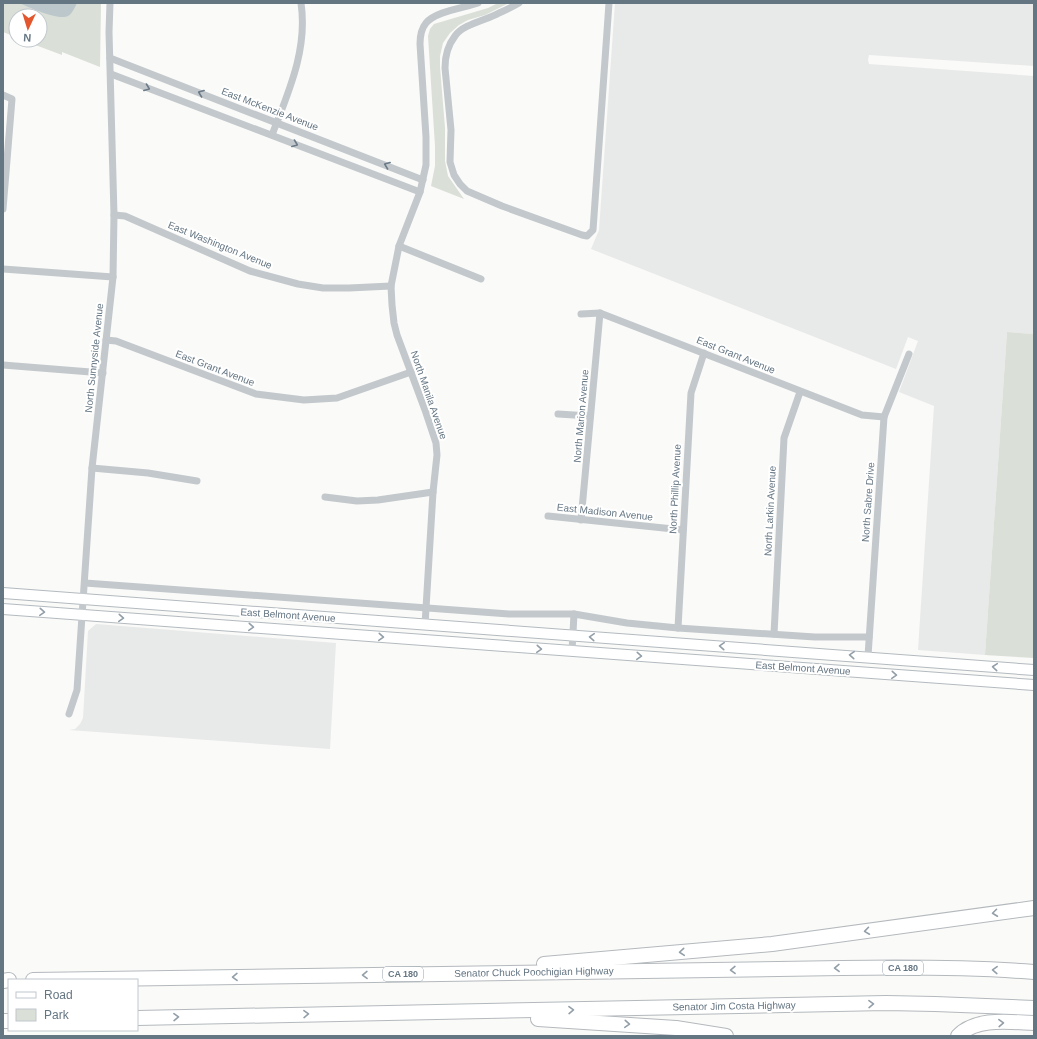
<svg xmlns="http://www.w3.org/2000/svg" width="1037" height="1039" viewBox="0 0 1037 1039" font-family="Helvetica,sans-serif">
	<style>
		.built { fill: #e8e9e9 }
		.green { fill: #dadfd7 }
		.water { fill: #bbc7cb }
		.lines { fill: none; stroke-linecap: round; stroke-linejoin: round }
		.secondary-casing { stroke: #b3babf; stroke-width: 12 }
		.highway-casing { stroke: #b4b9bd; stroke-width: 16 }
		.street { stroke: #c3c8cc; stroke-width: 7 }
		.secondary { stroke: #fff; stroke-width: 10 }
		.highway { stroke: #fff; stroke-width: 14 }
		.oneway { stroke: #6a7a87 }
		.oneway2 { stroke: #939fa8 }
		.labels { text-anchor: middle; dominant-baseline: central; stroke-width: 4; stroke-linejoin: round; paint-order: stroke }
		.shield { fill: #fff; stroke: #939fa8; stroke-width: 1 }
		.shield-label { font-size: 9px; font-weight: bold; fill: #657683 }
		.street-label { font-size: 10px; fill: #657683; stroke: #fff }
	</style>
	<rect width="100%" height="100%" fill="#fafaf8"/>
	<g class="built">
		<polygon points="615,3 1034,3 1034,66 869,55 868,60 869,64 1034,76 1034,334 1007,332 985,655 918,650 934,406 899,392 918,341 908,337 896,369 591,249 599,230"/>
		<polygon points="96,624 336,643 330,749 69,730 75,729 80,724 83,718 88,631"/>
	</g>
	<g class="green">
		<polygon points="3,3 101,3 100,67 62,52 62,55 22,40 40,40 40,16 16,16 16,37 3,32"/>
		<polygon points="498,3 509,3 485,15 468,20 459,25 450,33 443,43 440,56 440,67 445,128 445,161 448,176 464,199 431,186 435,166 435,146 428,36 430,29 434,24 488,8"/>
		<polygon points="1007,332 1034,334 1034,658 985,655"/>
	</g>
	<path class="water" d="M19,3H77C75,7 72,14 68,16C58,21 29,7 19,3Z"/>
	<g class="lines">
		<g class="secondary-casing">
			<g id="secondary">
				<polyline points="3,593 1034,670"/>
				<polyline points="3,609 1034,685"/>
			</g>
		</g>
		<g class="highway-casing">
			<g id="highway">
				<polyline points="544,964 772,944 1034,908"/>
				<path d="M33,980L842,968C906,967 970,967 1034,972"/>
				<polyline points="3,981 9,980"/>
				<polyline points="137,1018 886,1003 935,1004 1034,1008"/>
				<polyline points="538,1019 676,1028 726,1036"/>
				<polyline points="3,1021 9,1021"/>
				<path d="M958,1036C976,1017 1010,1022 1034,1023"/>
			</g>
		</g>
		<g class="street">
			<path d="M519,3C512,7 506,10 499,13C487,20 463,24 455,36C448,45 445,57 445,68L451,130L450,162L454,175L460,184L467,191L502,206L582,235L587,236L593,230L609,3"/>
			<polyline points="110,58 423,180"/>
			<polyline points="111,74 420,192"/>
			<polyline points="3,95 12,99 3,209"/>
			<path d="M272,135C288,93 308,50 301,3"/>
			<polyline points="114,215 125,216 250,271 298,284 323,288 349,288 391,286"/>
			<polyline points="399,246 481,279"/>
			<polyline points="3,269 113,277"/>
			<polyline points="581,314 600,313 862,415 884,417"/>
			<polyline points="106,340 116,341 256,394 304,400 337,398 411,372"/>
			<polyline points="3,365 103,373"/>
			<polyline points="558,414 590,416"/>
			<polyline points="92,468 148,473 197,481"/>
			<polyline points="325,497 357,501 378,500 433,492"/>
			<polyline points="548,516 683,530"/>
			<polyline points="581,520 600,313"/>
			<polyline points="85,583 509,614 574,614 572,651"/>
			<polyline points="574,614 627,623 678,628 815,637 869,637"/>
			<path d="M425,625L433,492L437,455L436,443L425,410L397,335L394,323L392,305L391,286L399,246L420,192L426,165V137L420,44C420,37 421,29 426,23C436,11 464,8 478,3"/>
			<polyline points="678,628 691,393 704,353"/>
			<polyline points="774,634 784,438 800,392"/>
			<polyline points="868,656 884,417 909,354"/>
			<polyline points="69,714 77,690 92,468 113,277 114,215 109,32 110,3"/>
		</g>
		<use href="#secondary" class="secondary"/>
		<use href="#highway" class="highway"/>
	</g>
	<defs><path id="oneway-chevron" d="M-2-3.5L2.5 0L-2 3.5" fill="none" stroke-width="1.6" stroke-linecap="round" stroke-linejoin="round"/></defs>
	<g class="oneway">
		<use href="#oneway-chevron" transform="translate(147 88) rotate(21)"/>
		<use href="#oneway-chevron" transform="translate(201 93) rotate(-159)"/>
		<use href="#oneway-chevron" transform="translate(295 144) rotate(21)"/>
		<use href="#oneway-chevron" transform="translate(387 165) rotate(-159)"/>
	</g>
	<g class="oneway2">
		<use href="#oneway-chevron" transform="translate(42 612) rotate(4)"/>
		<use href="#oneway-chevron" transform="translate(121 618) rotate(4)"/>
		<use href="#oneway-chevron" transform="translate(251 627) rotate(4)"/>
		<use href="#oneway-chevron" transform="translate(381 637) rotate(4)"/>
		<use href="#oneway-chevron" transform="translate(592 637) rotate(-176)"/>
		<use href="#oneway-chevron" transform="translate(722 646) rotate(-176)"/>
		<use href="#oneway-chevron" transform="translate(539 649) rotate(4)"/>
		<use href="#oneway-chevron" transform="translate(852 655) rotate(-176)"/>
		<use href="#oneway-chevron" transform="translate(639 656) rotate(4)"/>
		<use href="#oneway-chevron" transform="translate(995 667) rotate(-175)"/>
		<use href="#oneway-chevron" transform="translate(894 675) rotate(4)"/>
		<use href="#oneway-chevron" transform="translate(995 913) rotate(173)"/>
		<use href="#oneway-chevron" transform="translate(867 931) rotate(172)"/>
		<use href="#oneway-chevron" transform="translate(682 952) rotate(175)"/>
		<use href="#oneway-chevron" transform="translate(837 968) rotate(179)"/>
		<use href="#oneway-chevron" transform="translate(733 970) rotate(179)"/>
		<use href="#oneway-chevron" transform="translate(995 970) rotate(-178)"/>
		<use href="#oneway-chevron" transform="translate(365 975) rotate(179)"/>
		<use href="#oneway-chevron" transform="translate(235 977) rotate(179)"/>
		<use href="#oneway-chevron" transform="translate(871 1004) rotate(-1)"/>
		<use href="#oneway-chevron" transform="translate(571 1010) rotate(-1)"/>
		<use href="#oneway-chevron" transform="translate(306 1014) rotate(-1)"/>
		<use href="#oneway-chevron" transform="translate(176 1017) rotate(-1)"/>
		<use href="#oneway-chevron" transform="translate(1001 1023) rotate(-2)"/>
		<use href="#oneway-chevron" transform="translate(627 1024) rotate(4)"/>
	</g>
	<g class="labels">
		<g class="shield">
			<rect x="883" y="961" width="40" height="14" rx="3"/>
			<rect x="383" y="967" width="40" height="14" rx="3"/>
		</g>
		<g class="shield-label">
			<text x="903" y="968">CA 180</text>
			<text x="403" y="974">CA 180</text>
		</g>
		<g class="street-label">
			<text transform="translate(270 109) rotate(21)">East McKenzie Avenue</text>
			<text transform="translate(220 245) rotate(22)">East Washington Avenue</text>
			<text transform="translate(736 355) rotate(22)">East Grant Avenue</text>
			<text transform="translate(94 358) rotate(-84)">North Sunnyside Avenue</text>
			<text transform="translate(215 368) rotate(21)">East Grant Avenue</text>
			<text transform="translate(429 395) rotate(71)">North Manila Avenue</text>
			<text transform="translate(581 416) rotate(-85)">North Marion Avenue</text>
			<text transform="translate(675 489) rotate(-87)">North Phillip Avenue</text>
			<text transform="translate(868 502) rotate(-86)">North Sabre Drive</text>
			<text transform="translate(770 511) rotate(-87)">North Larkin Avenue</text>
			<text transform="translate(605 512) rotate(6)">East Madison Avenue</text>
			<text transform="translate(288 615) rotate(4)">East Belmont Avenue</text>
			<text transform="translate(803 668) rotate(4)">East Belmont Avenue</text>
			<text transform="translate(534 972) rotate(-1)">Senator Chuck Poochigian Highway</text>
			<text transform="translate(734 1006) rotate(-1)">Senator Jim Costa Highway</text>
		</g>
	</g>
	<rect width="1037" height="1039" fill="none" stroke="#657683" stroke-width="8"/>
	<rect x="8" y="979" width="130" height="52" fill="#ffffff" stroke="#c1c8cd"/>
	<rect x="16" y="992" width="20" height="6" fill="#ffffff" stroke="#c1c8cd"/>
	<text x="44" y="999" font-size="12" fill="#657683">Road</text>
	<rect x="16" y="1009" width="20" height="12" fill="#dadfd7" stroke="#c1c8cd"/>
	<text x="44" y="1019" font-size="12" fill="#657683">Park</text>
	<g transform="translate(28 28) rotate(184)"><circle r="19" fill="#ffffff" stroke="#c1c8cd"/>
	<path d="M0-3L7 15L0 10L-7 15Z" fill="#e4572e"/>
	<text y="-6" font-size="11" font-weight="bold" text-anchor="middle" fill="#657683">N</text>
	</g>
</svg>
